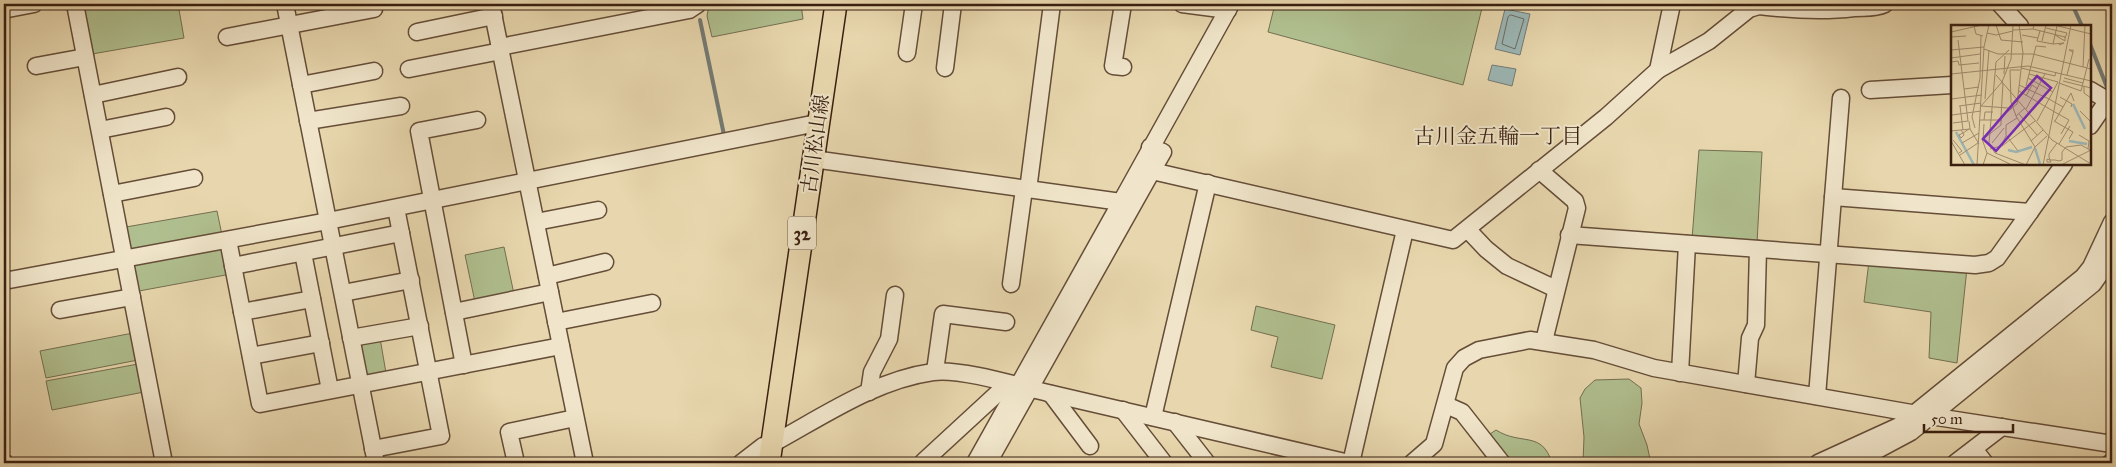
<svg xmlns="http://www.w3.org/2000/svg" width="2116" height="467" viewBox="0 0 2116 467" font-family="'IM FELL Great Primer','Noto Serif JP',serif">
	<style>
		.green { fill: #b0bf8f; stroke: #746f50 }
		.water { fill: #9cb7b6; stroke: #747a74 }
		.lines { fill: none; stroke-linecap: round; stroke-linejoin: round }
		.shore { stroke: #6a6b63; stroke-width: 1 }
		.stream { stroke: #747a74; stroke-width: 4 }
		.minor-casing { stroke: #654d38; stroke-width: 19 }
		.major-casing { stroke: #391f10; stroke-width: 24 }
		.minor { stroke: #f0e5ca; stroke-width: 16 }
		.major { stroke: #e8d7ae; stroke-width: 21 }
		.labels { text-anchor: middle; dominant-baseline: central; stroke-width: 4; stroke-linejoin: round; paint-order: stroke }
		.shield { fill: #f0e5ca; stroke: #705a48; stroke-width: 1 }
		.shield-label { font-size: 19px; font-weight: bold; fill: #391f10 }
		.street-label { font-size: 20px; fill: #391f10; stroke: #f0e5ca }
		.neighbourhood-label { font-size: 21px; fill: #391f10; stroke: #f0e5ca }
		.inset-river { fill: none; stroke: #9cb7b6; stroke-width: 2.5 }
		.inset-road { fill: none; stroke: #a28d6f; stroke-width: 1 }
		.view { fill: #7b2cbf; fill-opacity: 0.15; stroke: #7b2cbf; stroke-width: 2.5 }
		.inset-edge { fill: none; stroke: #391f10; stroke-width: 2.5 }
	</style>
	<rect width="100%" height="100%" fill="#e8d7ae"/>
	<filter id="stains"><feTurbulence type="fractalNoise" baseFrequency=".004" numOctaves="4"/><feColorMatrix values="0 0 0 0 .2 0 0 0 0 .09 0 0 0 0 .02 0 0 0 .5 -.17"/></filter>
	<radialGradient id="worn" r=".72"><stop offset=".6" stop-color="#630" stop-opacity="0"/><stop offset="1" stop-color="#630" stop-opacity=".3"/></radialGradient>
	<g class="green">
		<polygon points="83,4 178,4 184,38 92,54"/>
		<polygon points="716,4 801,4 803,19 712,37 707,16 709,5"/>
		<polygon points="1275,4 1483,4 1463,85 1268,32"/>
		<polygon points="1699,150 1762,152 1757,243 1692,239"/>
		<polygon points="217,211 222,235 131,251 126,227"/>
		<polygon points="225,245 231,274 139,291 133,261"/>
		<polygon points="504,247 514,294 475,302 465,255"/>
		<polygon points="1869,261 1967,268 1957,363 1929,358 1931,312 1864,302"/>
		<polygon points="1256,306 1335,325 1322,379 1271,367 1278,337 1251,330"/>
		<polygon points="133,333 138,360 46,378 40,351"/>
		<polygon points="380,338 386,373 366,377 360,342"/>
		<polygon points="138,364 144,392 52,410 46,381"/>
		<polygon points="1629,379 1641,388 1642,403 1639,424 1647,445 1650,459 1648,463 1583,463 1584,437 1580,398 1585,389 1595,380"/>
		<path d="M1496,430C1521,446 1542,430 1552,463H1507L1489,440L1490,434Z"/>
	</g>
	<g class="water">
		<polygon points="1505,9 1530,14 1520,55 1495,49"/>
		<polygon points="1492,65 1516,69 1512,86 1488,80"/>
	</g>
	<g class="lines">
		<polygon class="shore" points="1511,15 1524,19 1515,49 1502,44 1508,17"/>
		<g class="stream">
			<polyline points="2072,4 2082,26"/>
			<polyline points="700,20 724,135"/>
			<polyline points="2090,44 2110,95"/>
		</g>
		<g class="minor-casing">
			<g id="minor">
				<polyline points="75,4 164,463"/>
				<polyline points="285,4 376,463"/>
				<polyline points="491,4 585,463"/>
				<polyline points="1182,4 1228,10"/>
				<polyline points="2000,4 2020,26"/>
				<polyline points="8,9 34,4"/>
				<polyline points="417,32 494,16"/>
				<polyline points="227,37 374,9"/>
				<polyline points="500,47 689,10 698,4"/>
				<polyline points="907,53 914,4"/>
				<polyline points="36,66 85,57"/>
				<polyline points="1123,67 1113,66 1123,4"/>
				<polyline points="945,68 953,4"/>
				<polyline points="409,69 501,51"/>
				<path d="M1658,70L1709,41L1749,9L1759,6C1792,10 1822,12 1854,8C1866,7 1874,9 1885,4"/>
				<polyline points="301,85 374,71"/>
				<polyline points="1870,90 1952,85"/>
				<polyline points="2090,90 2112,103"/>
				<polyline points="93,95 178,77"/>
				<polyline points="308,121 401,106"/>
				<polyline points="2090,126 2108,100"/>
				<polyline points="100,130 166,117"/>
				<polyline points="1150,147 1163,152 1152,171 1453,240 1606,117 1658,70 1672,4"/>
				<polyline points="813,159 1121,202 1231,4"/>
				<polyline points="1539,170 1575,201 1577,208 1544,341"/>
				<polyline points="1028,190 1052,4"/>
				<polyline points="112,194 194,178"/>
				<polyline points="1833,197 2030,212 2064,164"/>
				<polyline points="536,222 598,210"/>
				<polyline points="1468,230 1486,249 1507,266 1556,289"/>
				<polyline points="1569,235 1975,265 1989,263 1997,258 2030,212"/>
				<polyline points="228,240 260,404 561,346"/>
				<polyline points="303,253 330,390"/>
				<polyline points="233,266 401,233"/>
				<polyline points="547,276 605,262"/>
				<polyline points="4,281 328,221 817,123"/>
				<polyline points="1011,284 1024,189"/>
				<polyline points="343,293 411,280"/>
				<polyline points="60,310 132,297"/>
				<polyline points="242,312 312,299"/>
				<polyline points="454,312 550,292"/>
				<polyline points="556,322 652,303"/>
				<polyline points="351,338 420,326"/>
				<polyline points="251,356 321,343"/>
				<polyline points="464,365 419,131 477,120"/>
				<polyline points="935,371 943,314 1006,322"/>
				<polyline points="1680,373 1687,244"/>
				<polyline points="1746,384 1750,338 1756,325 1758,249"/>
				<polyline points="869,392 872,372 889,339 895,295"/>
				<polyline points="1051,394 1090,446"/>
				<polyline points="1817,396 1841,98"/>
				<polyline points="1446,405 1462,412 1502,463"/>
				<polyline points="1123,410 1164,463"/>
				<polyline points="1153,417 1208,183"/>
				<polyline points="1175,422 1207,463"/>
				<polyline points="373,449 441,436 396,208"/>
				<polyline points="1974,449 1985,463"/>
				<polyline points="4,462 4,463"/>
				<polyline points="923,462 1000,391 1003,383"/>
				<polyline points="516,463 509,432 575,418"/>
				<path d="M741,463L763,446L772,444C822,417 875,380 933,372C960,368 1019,386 1048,393C1148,416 1249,440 1349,463"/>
				<polyline points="975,463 1121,202"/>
				<polyline points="988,463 1152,171"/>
				<polyline points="1351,463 1405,230"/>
				<polyline points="1412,463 1434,444 1455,368 1464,358 1479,350 1530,340 1594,350 1654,368 1917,414 2112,444"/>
				<polyline points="1818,463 1899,426 2083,277 2091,267 2112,222"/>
				<polyline points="1853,463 1911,432 2093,284 2112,257"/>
				<polyline points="1955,463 2002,427"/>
				<polyline points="2110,463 2112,462"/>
			</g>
		</g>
		<g class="major-casing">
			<polyline id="major" points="769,463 836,4"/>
		</g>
		<use href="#minor" class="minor"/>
		<use href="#major" class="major"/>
	</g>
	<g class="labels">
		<rect class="shield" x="788" y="216.5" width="28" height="33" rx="4"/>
		<g class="shield-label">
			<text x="802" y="233">32</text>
		</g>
		<g class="street-label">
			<text transform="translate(815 144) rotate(-82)">古川松山線</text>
		</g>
		<g class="neighbourhood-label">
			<text x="1498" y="136">古川金五輪一丁目</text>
		</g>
	</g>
	<g transform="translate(1951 25)">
		<rect width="140" height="140" fill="#e8d7ae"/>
		<path class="inset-river" d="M122,79L134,104M5,107L23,140M118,116L136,119M84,123L89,139M57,125L65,127L81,122"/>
		<path class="inset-road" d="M45,0L50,15L72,17M62,0L60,34L51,57L101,115L140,139M83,0L82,4L94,7M103,0L140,9M23,1L25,9L32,11M95,3L116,8L114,13M62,5L82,4M89,6L86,16L102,19L106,1M0,7L31,0M94,7L114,12V16L104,10M36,8L45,10L62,6M71,10L87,13M0,12L15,11M91,16L95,0M102,19L113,18L108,20M33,24L47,29H82L140,44M0,25L33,22M58,25L45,37L38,118L44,128L75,140M0,33L29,29M0,37L7,36L8,40L28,38M132,42L134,0M70,43L104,51L105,47M0,49L77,41L140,56M53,49L54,31M78,49L107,57L98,74L112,82M116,50L122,27L118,25H122V27M77,53L102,67M113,53L132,58M112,56L140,63M108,58L130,66L138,34M68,60L98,74L86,96M75,61L85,21L95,22M133,61V68L140,73M13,64L28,62M68,66L102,86M75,71L81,60L87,64M109,72L121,79L120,82M0,74L31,70M34,74L38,25M8,81L30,78M9,81L12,105M30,81L51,57L45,50M30,81L57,83M74,83L65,91L84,122M75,84L94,49M102,86L118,95L110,109M129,86L140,97M68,89L86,110M1,90L30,86M65,91L60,77L59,45H69M50,92L52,58M66,93L55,100V110L67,126M29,95H51M33,95L34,87H42M18,96L19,104L28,119M103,96L122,107L118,114M104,96L120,68L123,76M2,98L17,96L7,15M24,103L21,92L29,53L30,11M10,105L12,108L13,110L10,113L8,110L12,108L18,104M0,106L19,104M128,110L138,116L137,124M31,114L36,128L32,140M2,115L11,126L8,128M31,115L50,100V92L66,79L72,28L68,0M32,115L33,99M0,116L14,140M80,116L92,105M11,118L28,108M41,118L53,103M106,118L98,129V132L99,135L100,137H96V134L99,135H104L108,136L111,135V127L115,122L130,120L139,125M108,119L119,101M51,121L84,96M39,124L50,121L55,111M36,128L61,140M9,130L27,118M26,140L33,22L38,0M75,140L84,122L96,111M92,140L120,0M110,140L140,125"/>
		<path class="view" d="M86,51L100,63L45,126L32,114Z"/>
		<rect width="140" height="140" class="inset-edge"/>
	</g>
	<rect width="2116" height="467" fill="none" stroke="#e8d7ae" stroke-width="20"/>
	<rect x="5" y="5" width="2106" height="457" fill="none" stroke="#391f10" stroke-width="2.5"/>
	<rect x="10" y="10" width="2096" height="447" fill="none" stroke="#391f10"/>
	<path d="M1924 424v8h89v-8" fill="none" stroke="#391f10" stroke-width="2.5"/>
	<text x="1931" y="424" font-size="15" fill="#391f10" stroke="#f0e5ca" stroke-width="4" paint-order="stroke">50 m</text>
	<rect width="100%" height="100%" filter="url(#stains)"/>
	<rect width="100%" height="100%" fill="url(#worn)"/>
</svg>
